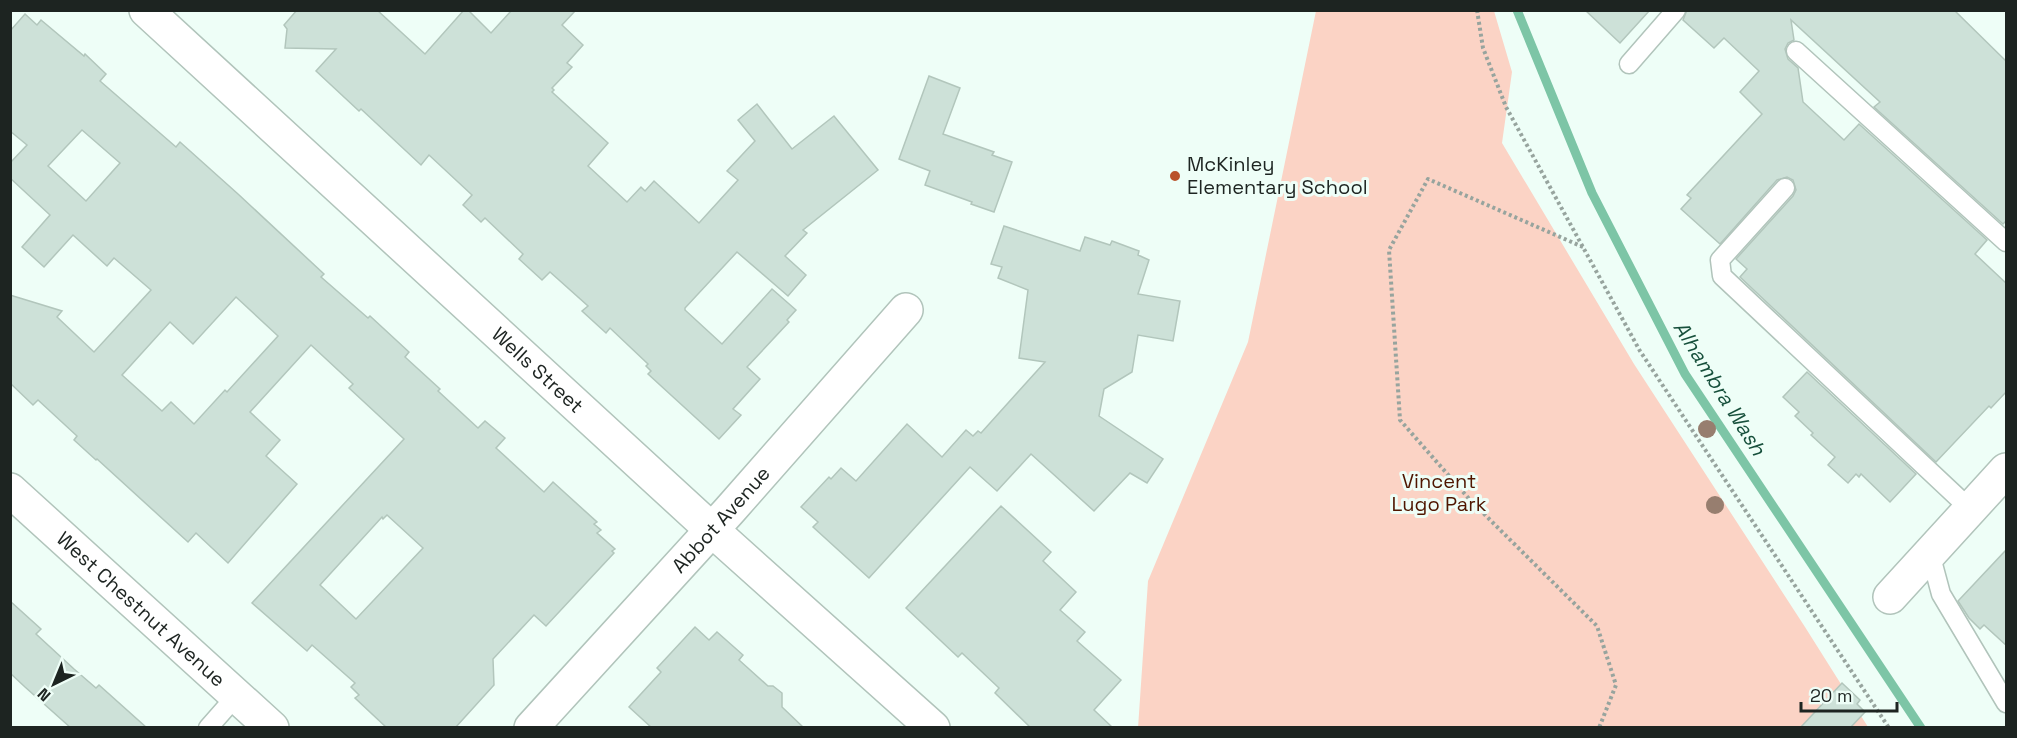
<svg xmlns="http://www.w3.org/2000/svg" width="2017" height="738" viewBox="0 0 2017 738" font-family="'Space Grotesk',sans-serif">
	<style>
		.green { fill: #fbd3c5 }
		.lines { fill: none; stroke-linecap: round; stroke-linejoin: round }
		.stream { stroke: #7dc5a6; stroke-width: 9 }
		.building { fill: #cde1d8; stroke: #b2c6bc; stroke-width: 1.5; fill-rule: evenodd }
		.lane-casing { stroke: #b1c4bb; stroke-width: 21 }
		.street-casing { stroke: #b1c4bb; stroke-width: 36 }
		.secondary-casing { stroke: #b1c4bb; stroke-width: 36 }
		.path { stroke: #97a49e; stroke-width: 4; stroke-dasharray: 3 3; stroke-linecap: butt }
		.lane { stroke: #fff; stroke-width: 18 }
		.street { stroke: #fff; stroke-width: 33 }
		.secondary { stroke: #fff; stroke-width: 33 }
		.tree { fill: #977e6f }
		.poi-dot { fill: #b9522b; stroke: #eefef7; stroke-width: 2 }
		.labels { text-anchor: middle; dominant-baseline: central; stroke-width: 6; stroke-linejoin: round; paint-order: stroke }
		.poi-label { font-size: 20px; fill: #1d2421; stroke: #eefef7; text-anchor: start }
		.street-label { font-size: 20px; fill: #1d2421; stroke: #eefef7 }
		.park-label { font-size: 20px; fill: #4f1600; stroke: #eefef7 }
		.water-label { font-size: 21px; font-style: italic; fill: #17503c; stroke: #eefef7 }
	</style>
	<rect width="100%" height="100%" fill="#eefef7"/>
	<polygon class="green" points="1316,11 1494,11 1512,72 1502,143 1634,364 1805,627 1868,727 1138,728 1148,581 1248,342"/>
	<g class="lines">
		<polyline class="stream" points="1517,10 1592,193 1685,374 1921,728"/>
	</g>
	<g class="building">
		<polygon points="297,10 377,10 425,54 464,10 468,10 491,33 512,10 576,10 562,25 583,45 567,63 572,67 552,88 554,90 552,92 608,143 588,166 627,202 641,187 645,191 654,181 699,223 738,180 727,171 755,141 738,120 757,104 792,149 834,116 878,170 803,230 807,233 785,256 806,275 788,296 737,252 685,308 685,310 722,344 772,289 796,310 787,320 789,322 747,367 760,379 733,409 741,415 719,439 648,374 651,371 646,366 648,364 610,328 606,333 582,311 588,306 550,272 542,280 519,259 523,254 485,218 481,222 463,205 472,195 429,155 421,165 361,109 359,111 316,71 336,49 285,48 287,29 284,25"/>
		<polygon points="1585,10 1650,10 1620,43"/>
		<polygon points="1687,10 1954,10 2007,62 2007,220 2003,224 1874,107 1880,102 1791,20 1794,40 1788,43 1785,49 1788,59 1798,68 1803,102 1844,140 1859,124 1987,240 1975,254 2007,284 2007,391 1991,408 1989,406 1936,462 1740,277 1747,269 1736,259 1793,196 1796,190 1793,180 1787,177 1777,180 1720,244 1681,209 1691,198 1687,195 1762,114 1740,92 1759,71 1724,38 1714,48 1683,20"/>
		<path d="M25,14L37,25L41,20L84,56L85,54L106,74L100,81L176,147L180,142L238,194L324,274L321,277L368,318L370,316L409,352L405,357L440,389L438,391L478,428L485,421L505,438L496,448L544,492L553,482L597,522L594,524L601,530L597,533L615,549L612,551L614,553L546,626L534,615L493,659L494,685L455,728H387L355,698L359,695L351,687L355,683L312,645L307,651L252,603L404,439L349,388L353,384L311,345L250,412L280,440L266,456L297,484L228,563L196,533L188,542L97,459L96,460L74,440L77,436L38,400L33,405L10,383V295L62,311L57,317L94,352L151,290L114,258L107,266L73,235L44,267L22,247L50,215L10,178V163L27,145L10,131V31ZM82,130L120,163L86,201L48,166ZM236,297L278,336L227,392L225,390L194,424L171,402L162,411L122,375L170,322L193,344ZM387,515L423,548L356,619L320,585L382,517L383,519Z"/>
		<polygon points="929,76 960,88 943,134 994,152 992,155 1012,162 994,212 971,204 972,202 925,185 930,171 899,159"/>
		<polygon points="1004,226 1080,251 1085,237 1110,245 1112,241 1139,251 1138,255 1149,260 1138,294 1180,301 1173,341 1138,335 1132,372 1104,389 1099,416 1163,459 1147,483 1130,473 1094,511 1031,454 997,491 970,467 869,578 813,527 818,522 801,507 829,477 831,479 841,468 856,481 907,424 942,457 966,430 973,436 978,431 981,433 1045,362 1019,358 1028,290 998,278 1002,267 991,264"/>
		<polygon points="1807,372 1916,474 1890,502 1861,474 1859,477 1856,474 1848,483 1828,465 1835,457 1811,435 1813,433 1795,416 1799,412 1783,397"/>
		<polygon points="1001,506 1051,552 1043,561 1076,592 1060,610 1085,632 1077,641 1121,680 1094,710 1113,728 1031,728 995,693 999,688 962,653 958,657 906,608"/>
		<polygon points="2007,549 2007,646 1984,625 1980,629 1969,618 1958,601"/>
		<polygon points="10,601 41,629 36,634 74,669 96,688 99,685 147,728 71,728 25,687 10,673"/>
		<polygon points="695,627 709,640 717,632 743,655 739,660 768,686 773,686 782,693 782,707 804,728 652,728 629,707 661,672 657,668"/>
		<polygon points="1842,683 1860,700 1857,704 1865,712 1850,728 1800,728"/>
	</g>
	<g class="lines">
		<g class="lane-casing">
			<g id="lane">
				<polyline points="1796,51 2006,242"/>
				<polyline points="1629,64 1676,10"/>
				<polyline points="1785,188 1720,260 1722,276 1970,509"/>
				<polyline points="1930,553 1941,594 2006,703"/>
				<polyline points="208,728 237,695"/>
			</g>
		</g>
		<g class="street-casing">
			<g id="street">
				<path id="s1" d="M146,10L712,530L933,728"/>
				<polyline points="1890,597 2006,470"/>
				<path id="s2" d="M531,728L729,511L906,310"/>
			</g>
		</g>
		<g class="secondary-casing">
			<g id="secondary">
				<path id="s3" d="M10,490L272,728"/>
			</g>
		</g>
		<g class="path">
			<polyline points="1477,10 1483,48 1506,107 1640,351 1889,728"/>
			<polyline points="1583,247 1428,179 1389,250 1400,420 1471,501 1597,626 1616,685 1599,728"/>
		</g>
		<use href="#lane" class="lane"/>
		<use href="#street" class="street"/>
		<use href="#secondary" class="secondary"/>
	</g>
	<g class="tree">
		<circle cx="1707" cy="429" r="9"/>
		<circle cx="1715" cy="505" r="9"/>
	</g>
	<circle class="poi-dot" cx="1175" cy="176" r="6"/>
	<g class="labels">
		<g class="poi-label">
			<text x="1187" y="164">McKinley<tspan x="1187" dy="23">Elementary School</tspan></text>
		</g>
		<g class="street-label">
			<text stroke="none"><textPath href="#s1" startOffset="532">Wells Street</textPath></text>
			<text stroke="none"><textPath href="#s2" startOffset="282">Abbot Avenue</textPath></text>
			<text stroke="none"><textPath href="#s3" startOffset="177">West Chestnut Avenue</textPath></text>
		</g>
		<g class="park-label">
			<text x="1439" y="481">Vincent<tspan x="1439" dy="23">Lugo Park</tspan></text>
		</g>
		<g class="water-label">
			<text transform="translate(1720 388) rotate(58)">Alhambra Wash</text>
		</g>
	</g>
	<rect width="2017" height="738" fill="none" stroke="#1d2421" stroke-width="24"/>
	<g transform="translate(54 684) rotate(223)" stroke="#eefef7" stroke-width="4.5" paint-order="stroke">
	<path d="M0-4.5L10 22L0 15L-10 22Z" fill="#1d2421"/>
	<text y="-9" font-size="16" font-weight="bold" text-anchor="middle" fill="#1d2421">N</text>
	</g>
	<path d="M1801 702v9h96v-9" fill="none" stroke="#1d2421" stroke-width="3"/>
	<text x="1810" y="702" font-size="18" fill="#1d2421" stroke="#eefef7" stroke-width="4.5" paint-order="stroke">20 m</text>
</svg>
